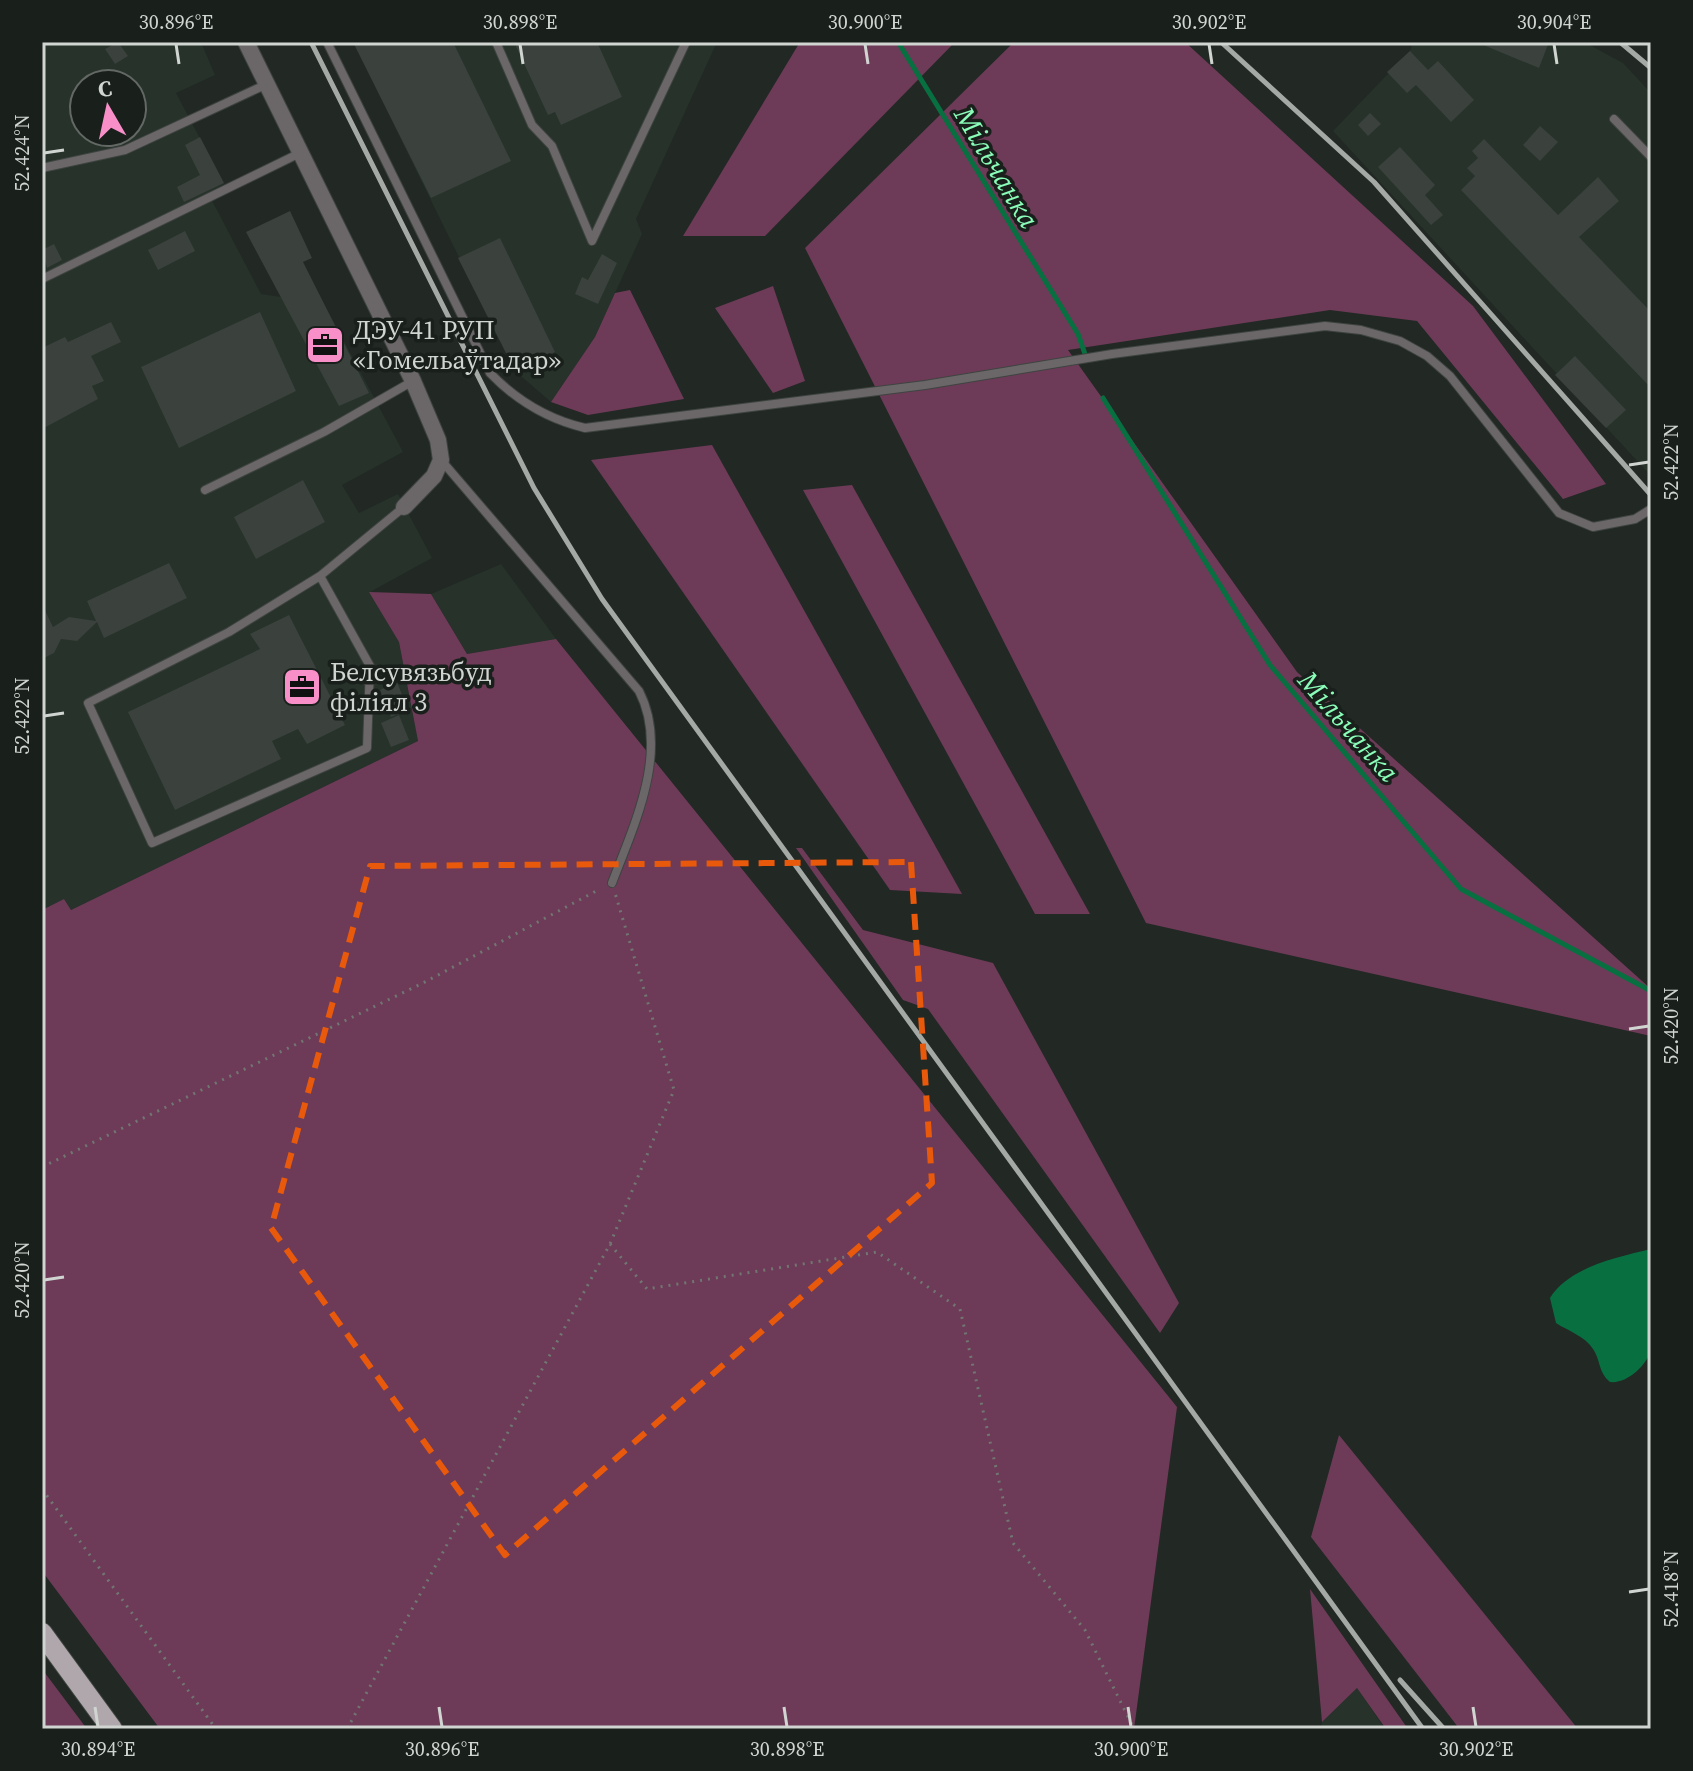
<svg xmlns="http://www.w3.org/2000/svg" width="1693" height="1771" viewBox="0 0 1693 1771" font-family="'Source Serif 4',serif">
	<style>
		.built { fill: #26322a; fill-rule: evenodd }
		.green { fill: #6d3b57 }
		.water { fill: #086f41 }
		.lines { fill: none; stroke-linecap: round; stroke-linejoin: round }
		.stream { stroke: #086f41; stroke-width: 5 }
		.building { fill: #3b413d }
		.lane-casing { stroke: #3e4440; stroke-width: 10 }
		.street-casing { stroke: #3e4440; stroke-width: 18 }
		.primary-casing { stroke: #3e4440; stroke-width: 22 }
		.path { stroke: #717672; stroke-width: 3; stroke-dasharray: 2 6; stroke-linecap: butt }
		.lane { stroke: #6b6769; stroke-width: 8 }
		.street { stroke: #6b6769; stroke-width: 16 }
		.primary { stroke: #afa7ab; stroke-width: 20 }
		.rail { stroke: #a5a9a6; stroke-width: 5 }
		.marked { fill: none; stroke: #e8590c; stroke-width: 6; stroke-dasharray: 16 10; stroke-linejoin: round }
		.ticks { fill: none; stroke: #d1d5d2; stroke-width: 3 }
		.labels { text-anchor: middle; dominant-baseline: central; stroke-width: 7; stroke-linejoin: round; paint-order: stroke }
		.poi-label { font-size: 26px; fill: #d1d5d2; stroke: #191f1b; text-anchor: start }
		.water-label { font-size: 28px; font-style: italic; fill: #8afdb9; stroke: #191f1b }
		.neatline { fill: none; stroke: #d1d5d2; stroke-width: 3 }
		.ticks-label { font-size: 20px; text-anchor: middle; fill: #d1d5d2 }
	</style>
	<rect width="100%" height="100%" fill="#222824"/>
	<g class="built">
		<path d="M42,42H201L215,75L176,93L224,184L208,193L261,294L281,297L312,281L403,452L342,485L359,513L398,494L432,558L370,592L399,642L418,741L71,910L64,899L42,910ZM84,84H132V132H84Z"/>
		<polygon points="353,42 717,42 636,219 642,234 615,293 595,337 551,402 515,371"/>
		<polygon points="1413,42 1584,42 1623,63 1651,93 1651,476 1333,131 1410,51"/>
		<polygon points="501,564 556,639 467,654 431,594"/>
		<polygon points="1357,1688 1385,1729 1321,1729 1322,1722"/>
	</g>
	<g class="green">
		<polygon points="800,42 955,42 765,236 683,236"/>
		<polygon points="1014,42 1185,42 1473,306 1606,484 1563,499 1417,321 1330,310 1068,350 1297,672 1651,989 1651,1036 1146,923 805,248"/>
		<polygon points="773,286 805,381 773,393 715,308"/>
		<polygon points="630,290 684,399 588,415 551,402 595,337 615,293"/>
		<polygon points="712,445 962,894 890,890 591,460"/>
		<polygon points="852,485 1090,914 1035,914 803,490"/>
		<polygon points="369,592 431,594 467,654 556,639 1177,1407 1134,1729 160,1729 42,1571 42,910 64,899 71,910 418,741 399,642"/>
		<polygon points="796,848 802,848 863,930 993,963 1179,1303 1160,1333 928,1009 903,1000"/>
		<polygon points="1339,1435 1578,1729 1458,1727 1311,1537"/>
		<polygon points="1310,1589 1408,1729 1386,1729 1357,1688 1322,1722"/>
		<polygon points="42,1669 87,1729 42,1729"/>
	</g>
	<path class="water" d="M1651,1249C1651,1271 1656,1332 1651,1350C1647,1365 1627,1384 1610,1382C1598,1372 1601,1361 1593,1349C1585,1336 1568,1331 1556,1323L1550,1298C1569,1267 1618,1257 1651,1249Z"/>
	<g class="lines">
		<g class="stream">
			<polyline points="898,42 1078,334 1085,354"/>
			<polyline points="1103,398 1270,665 1461,889 1651,991"/>
		</g>
	</g>
	<g class="building">
		<polygon points="118,42 128,56 115,64 105,49"/>
		<polygon points="353,42 453,42 511,161 431,198"/>
		<polygon points="514,42 597,42 622,97 561,125 555,112 548,115"/>
		<polygon points="1476,42 1549,42 1539,68"/>
		<polygon points="1410,51 1428,70 1438,61 1474,100 1451,122 1416,85 1407,93 1387,72"/>
		<polygon points="1370,113 1381,124 1368,136 1358,125"/>
		<polygon points="1540,126 1558,142 1540,161 1523,145"/>
		<polygon points="200,137 224,183 184,202 177,187 200,175 185,145"/>
		<polygon points="1484,139 1558,215 1598,177 1619,201 1579,237 1651,312 1651,388 1461,190 1475,176 1467,168 1478,158 1472,151"/>
		<polygon points="1400,147 1435,185 1425,195 1443,215 1431,225 1378,167"/>
		<polygon points="290,211 312,258 303,262 369,393 339,406 246,232"/>
		<polygon points="185,231 195,251 158,270 148,250"/>
		<polygon points="500,238 555,352 515,371 458,258"/>
		<polygon points="54,244 62,260 47,268 42,250"/>
		<polygon points="602,254 617,263 598,304 575,294 582,277 588,280"/>
		<polygon points="260,312 296,391 179,448 141,367"/>
		<polygon points="111,322 121,342 91,356 104,381 92,386 98,399 42,429 42,348 65,337 68,342"/>
		<polygon points="1575,356 1626,410 1606,428 1555,375"/>
		<polygon points="303,480 325,522 256,559 234,517"/>
		<polygon points="169,563 187,598 104,638 97,622 77,641 61,639 54,653 42,659 42,604 53,627 69,617 96,621 87,601"/>
		<polygon points="289,615 345,725 307,744 298,729 272,741 281,759 175,810 128,712 260,649 250,634"/>
		<polygon points="397,682 408,710 391,717 380,690"/>
		<polygon points="399,715 409,740 391,747 381,723"/>
	</g>
	<g class="lines">
		<g class="lane-casing">
			<g id="lane">
				<path d="M327,42L490,373C517,401 547,419 585,428L925,385L1112,354L1325,326L1361,330L1400,341L1427,356L1450,376L1559,513L1593,527L1635,519L1651,509"/>
				<polyline points="496,42 532,125 552,146 592,241 686,42"/>
				<polyline points="1614,119 1651,157"/>
				<polyline points="42,168 125,150 267,84"/>
				<polyline points="42,279 300,153"/>
				<path d="M441,460L639,691C670,751 634,825 612,883"/>
				<polyline points="205,490 324,432 413,381"/>
				<polyline points="320,576 370,666 367,748 152,843 88,703 229,632 320,576 404,507"/>
			</g>
		</g>
		<g class="street-casing">
			<polyline id="street" points="246,42 413,381 438,440 441,460 434,476 404,507"/>
		</g>
		<g class="primary-casing">
			<polyline id="primary" points="42,1633 112,1729"/>
		</g>
		<g class="path">
			<polyline points="42,1167 423,983 600,889"/>
			<polyline points="610,1244 647,1289 877,1252 960,1309 1013,1543 1085,1630 1134,1729"/>
			<polyline points="42,1489 216,1729"/>
			<polyline points="347,1729 610,1244 674,1090 615,893"/>
		</g>
		<use href="#lane" class="lane"/>
		<use href="#street" class="street"/>
		<use href="#primary" class="primary"/>
		<g class="rail">
			<polyline points="311,42 534,488 602,599 1423,1729"/>
			<polyline points="1221,42 1374,182 1651,495"/>
			<polyline points="1620,42 1651,68"/>
			<polyline points="1400,1680 1444,1729"/>
		</g>
	</g>
	<path class="marked" d="M911,862L932,1183L505,1555L271,1228L370,866Z"/>
	<path class="ticks" d="M176,44L179,64M520,44L523,64M865,44L868,64M1209,44L1212,64M1554,44L1557,64M44,153L64,150M1629,465L1649,462M44,716L64,713M1629,1029L1649,1026M44,1280L64,1277M1629,1592L1649,1589M95,1707L98,1727M439,1707L442,1727M784,1707L787,1727M1128,1707L1131,1727M1473,1707L1476,1727"/>
	<defs>
		<g id="office-square" transform="scale(2)"><rect x="-9" y="-9" width="18" height="18" rx="4" fill="#f98fc9" stroke="#191f1b"/><path d="M-6-3h4V-5.5h4V-3h4V5H-6ZM-1-4.5V-3h2v-1.5ZM-6 0V1H6V0Z" fill="#111"/></g>
	</defs>
	<g fill-rule="evenodd">
		<use href="#office-square" x="325" y="345"/>
		<use href="#office-square" x="302" y="687"/>
	</g>
	<g class="labels">
		<g class="poi-label">
			<text x="353" y="330">ДЭУ-41 РУП<tspan x="353" dy="30">«Гомельаўтадар»</tspan></text>
			<text x="330" y="672">Белсувязьбуд<tspan x="330" dy="30">філіял 3</tspan></text>
		</g>
		<g class="water-label">
			<text transform="translate(997 167) rotate(59)">Мільчанка</text>
			<text transform="translate(1349 726) rotate(49)">Мільчанка</text>
		</g>
	</g>
	<rect width="1693" height="1771" fill="none" stroke="#191f1b" stroke-width="88"/>
	<g transform="translate(108 108) rotate(351)"><circle r="38" fill="#191f1b" stroke="#636864" stroke-width="2"/>
	<path d="M0-6L14 30L0 20L-14 30Z" fill="#f98fc9"/>
	<text y="-12" font-size="22" font-weight="bold" text-anchor="middle" fill="#d1d5d2">С</text>
	</g>
	<rect x="44" y="44" width="1605" height="1683" class="neatline"/>
	<g class="ticks-label">
		<text x="176" y="29">30.896°E</text>
		<text x="520" y="29">30.898°E</text>
		<text x="865" y="29">30.900°E</text>
		<text x="1209" y="29">30.902°E</text>
		<text x="1554" y="29">30.904°E</text>
		<text transform="translate(22 153) rotate(-90)" y="7">52.424°N</text>
		<text transform="translate(1671 462) rotate(-90)" y="7">52.422°N</text>
		<text transform="translate(22 716) rotate(-90)" y="7">52.422°N</text>
		<text transform="translate(1671 1026) rotate(-90)" y="7">52.420°N</text>
		<text transform="translate(22 1280) rotate(-90)" y="7">52.420°N</text>
		<text transform="translate(1671 1589) rotate(-90)" y="7">52.418°N</text>
		<text x="98" y="1756">30.894°E</text>
		<text x="442" y="1756">30.896°E</text>
		<text x="787" y="1756">30.898°E</text>
		<text x="1131" y="1756">30.900°E</text>
		<text x="1476" y="1756">30.902°E</text>
	</g>
</svg>
